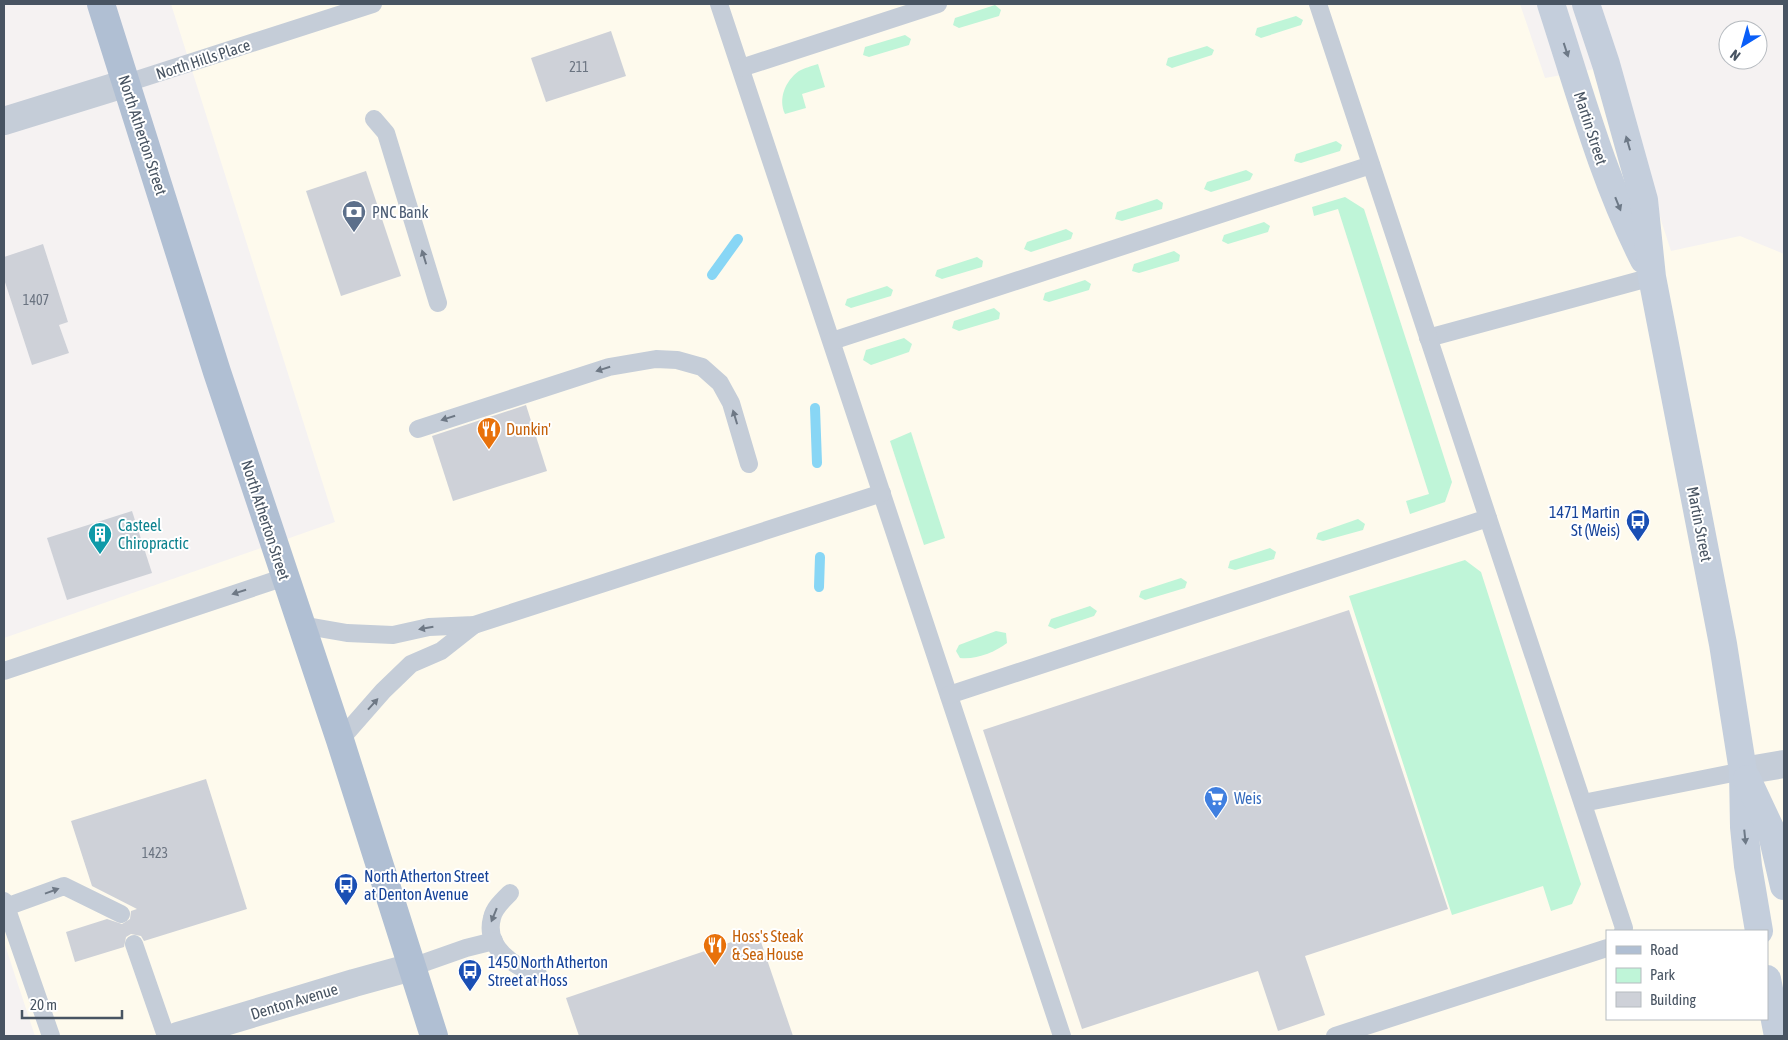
<svg xmlns="http://www.w3.org/2000/svg" width="1788" height="1040" viewBox="0 0 1788 1040" font-family="'Asap Condensed',sans-serif">
	<style>
		.commercial { fill: #fefaed; fill-rule: evenodd }
		.green { fill: #bff5d8 }
		.lines { fill: none; stroke-linecap: round; stroke-linejoin: round }
		.stream { stroke: #88d6f5; stroke-width: 10 }
		.building { fill: #ced1d8 }
		.lane { stroke: #c5cdd8; stroke-width: 18 }
		.street { stroke: #c5cdd8; stroke-width: 28 }
		.secondary { stroke: #c4cedc; stroke-width: 28 }
		.primary { stroke: #b0bfd3; stroke-width: 28 }
		.oneway { fill: #6d7987 }
		.oneway2 { fill: #6e7885 }
		.labels { text-anchor: middle; dominant-baseline: central; stroke-width: 4; stroke-linejoin: round; paint-order: stroke }
		.number-label { font-size: 14px; fill: #6a7380 }
		.street-label { font-size: 16px; fill: #485462; stroke: #fff }
		.service-label { font-size: 16px; fill: #4e5e75; stroke: #fff; text-anchor: start }
		.food-label { font-size: 16px; fill: #c56008; stroke: #fff; text-anchor: start }
		.transit-label { font-size: 16px; fill: #164399; stroke: #fff; text-anchor: start }
		.culture-label { font-size: 16px; fill: #0d838f; stroke: #fff; text-anchor: start }
		.shop-label { font-size: 16px; fill: #366cbe; stroke: #fff; text-anchor: start }
	</style>
	<rect width="100%" height="100%" fill="#f5f2f2"/>
	<path class="commercial" d="M171,4H1520L1545,78L1611,66L1671,251L1740,236L1784,254V1036H35L4,942V638L335,522ZM1607,931H1767V1019H1607Z"/>
	<g class="green">
		<polygon points="995,5 1001,10 999,16 959,28 953,25 955,18"/>
		<polygon points="1296,16 1303,20 1301,25 1261,38 1255,35 1257,28"/>
		<polygon points="905,35 911,39 909,45 869,57 863,55 865,47"/>
		<polygon points="1207,46 1214,50 1212,55 1172,68 1166,65 1168,58"/>
		<path d="M818,64L825,87L802,94L806,108L785,114C778,99 785,81 799,71C804,68 812,66 818,64Z"/>
		<polygon points="1336,141 1342,145 1340,151 1301,163 1294,161 1296,154"/>
		<polygon points="1246,170 1253,174 1250,180 1211,192 1204,189 1207,182"/>
		<polygon points="1345,197 1364,209 1452,482 1445,502 1410,514 1406,501 1429,494 1338,209 1314,216 1312,207"/>
		<polygon points="1157,199 1163,203 1162,209 1122,221 1115,219 1117,212"/>
		<polygon points="1264,222 1270,226 1268,232 1228,244 1222,241 1224,235"/>
		<polygon points="1066,229 1073,233 1071,239 1031,252 1024,249 1027,242"/>
		<polygon points="1174,251 1180,255 1179,261 1139,273 1132,271 1134,264"/>
		<polygon points="977,257 983,261 982,267 942,279 935,276 937,270"/>
		<polygon points="1085,280 1091,284 1089,290 1049,302 1043,300 1045,293"/>
		<polygon points="887,286 893,290 891,296 851,308 845,305 847,299"/>
		<polygon points="994,308 1000,313 999,319 959,331 952,328 954,321"/>
		<polygon points="904,338 912,344 909,352 871,365 863,360 866,350"/>
		<polygon points="911,432 945,538 924,545 890,441"/>
		<polygon points="1358,519 1365,524 1363,530 1323,541 1316,539 1318,533"/>
		<polygon points="1270,548 1276,552 1274,559 1235,570 1228,568 1230,561"/>
		<polygon points="1465,560 1481,572 1581,884 1572,904 1551,911 1543,886 1452,915 1349,596"/>
		<polygon points="1181,578 1187,582 1185,588 1145,600 1139,597 1141,591"/>
		<polygon points="1090,606 1097,611 1094,616 1055,629 1048,626 1051,619"/>
		<path d="M996,631L1006,633L1007,643C995,652 976,660 960,658L956,651L959,645Z"/>
	</g>
	<g class="lines">
		<g class="stream">
			<polyline points="712,275 738,239"/>
			<polyline points="815,408 817,463"/>
			<polyline points="819,587 820,557"/>
		</g>
	</g>
	<g class="building">
		<polygon points="611,31 626,76 546,102 531,58"/>
		<polygon points="366,171 401,276 341,296 306,191"/>
		<polygon points="43,244 68,322 59,325 69,353 32,365 4,279 4,257"/>
		<polygon points="526,405 547,471 453,501 432,436"/>
		<polygon points="132,511 152,573 67,600 47,538"/>
		<polygon points="1349,610 1448,909 1305,956 1325,1015 1278,1031 1258,971 1082,1029 983,730"/>
		<polygon points="206,779 247,909 144,941 141,936 131,934 126,937 124,947 75,962 66,932 107,919 122,924 130,919 131,911 137,909 92,886 71,821"/>
		<polygon points="758,933 793,1036 579,1036 566,998"/>
	</g>
	<g class="lines">
		<g class="lane">
			<polyline points="719,4 1062,1036"/>
			<polyline points="741,68 938,4"/>
			<polyline points="127,83 373,4"/>
			<polyline points="374,119 386,133 438,303"/>
			<polyline points="1428,338 1652,277"/>
			<polyline points="832,341 1371,165"/>
			<polyline points="418,429 609,367 656,359 677,360 702,367 720,383 731,403 749,464"/>
			<polyline points="1488,518 1624,928 1623,931"/>
			<polyline points="301,625 347,633 393,635 429,627 474,625 882,493"/>
			<polyline points="4,671 285,577"/>
			<polyline points="949,695 1488,518 1318,4"/>
			<polyline points="340,740 383,691 411,664 441,651 474,625"/>
			<polyline points="1583,803 1743,771"/>
			<path d="M510,893C503,900 494,908 492,918C484,947 514,967 538,974"/>
			<polyline points="4,901 51,1036"/>
			<polyline points="6,907 64,886 121,914"/>
			<polyline points="134,944 166,1036"/>
			<polyline points="412,967 466,948 494,941"/>
			<polyline points="1335,1036 1607,948"/>
		</g>
		<g class="street">
			<polyline points="4,121 127,83"/>
			<polyline points="1743,771 1784,764"/>
			<polyline points="178,1036 354,983 412,967"/>
		</g>
		<g class="secondary">
			<path d="M1551,4C1579,90 1603,179 1644,260"/>
			<polyline points="1586,4 1606,64 1644,200 1652,277 1723,644 1743,771 1744,827 1748,866 1759,931"/>
			<polyline points="1747,779 1771,830 1784,886"/>
			<polyline points="1767,979 1778,1036"/>
		</g>
		<polyline class="primary" points="101,4 217,372 340,740 434,1036"/>
	</g>
	<defs><path id="oneway-solid" d="M-6-.8H1V-3.2L6.5 0L1 3.2V.8H-6Z" transform="scale(1.25)"/></defs>
	<g class="oneway">
		<use href="#oneway-solid" transform="translate(1566 50) rotate(72)"/>
		<use href="#oneway-solid" transform="translate(1628 143) rotate(-106)"/>
		<use href="#oneway-solid" transform="translate(1618 204) rotate(68)"/>
		<use href="#oneway-solid" transform="translate(1745 837) rotate(84)"/>
	</g>
	<g class="oneway2">
		<use href="#oneway-solid" transform="translate(424 257) rotate(-107)"/>
		<use href="#oneway-solid" transform="translate(603 369) rotate(163)"/>
		<use href="#oneway-solid" transform="translate(735 417) rotate(-107)"/>
		<use href="#oneway-solid" transform="translate(448 418) rotate(162)"/>
		<use href="#oneway-solid" transform="translate(239 592) rotate(162)"/>
		<use href="#oneway-solid" transform="translate(426 628) rotate(170)"/>
		<use href="#oneway-solid" transform="translate(373 704) rotate(-48)"/>
		<use href="#oneway-solid" transform="translate(52 891) rotate(-20)"/>
		<use href="#oneway-solid" transform="translate(494 915) rotate(112)"/>
	</g>
	<defs>
		<g id="bank-pin" transform="scale(1.25)"><path d="M0 17L-7.5 6A9.5 9.5 0 1 1 7.5 6Z" fill="#5c6f8a" stroke="#fff"/><path d="M-6-4H6V4H-6ZM0-2.3a2.3 2.3 0 1 0 0 4.6a2.3 2.3 0 1 0 0-4.6Z" fill="#fff"/></g>
		<g id="restaurant-pin" transform="scale(1.25)"><path d="M0 17L-7.5 6A9.5 9.5 0 1 1 7.5 6Z" fill="#e8710a" stroke="#fff"/><path d="M-5-6h1v4h1v-4h1v4h1v-4h1v5L-1.5 .5V6h-2V.5L-5-1ZM5-6V6H3V1.5H1.5Q1.5-4 5-6Z" fill="#fff"/></g>
		<g id="bus-pin" transform="scale(1.25)"><path d="M0 17L-7.5 6A9.5 9.5 0 1 1 7.5 6Z" fill="#1a4fb4" stroke="#fff"/><path d="M-5-6H5V4H4V6H2V4H-2V6H-4V4H-5ZM-3.5-4V0h7V-4ZM-3.5 1.2v1.5H-2V1.2ZM2 1.2v1.5H3.5V1.2Z" fill="#fff"/></g>
		<g id="building-pin" transform="scale(1.25)"><path d="M0 17L-7.5 6A9.5 9.5 0 1 1 7.5 6Z" fill="#0f9aa8" stroke="#fff"/><path d="M-4-6H4V6H1V3H-1V6H-4ZM-2.5-4.3h1.7v1.8h-1.7ZM.8-4.3h1.7v1.8H.8ZM-2.5-1h1.7V.8h-1.7ZM.8-1h1.7V.8H.8Z" fill="#fff"/></g>
		<g id="supermarket-pin" transform="scale(1.25)"><path d="M0 17L-7.5 6A9.5 9.5 0 1 1 7.5 6Z" fill="#3f7fe0" stroke="#fff"/><path d="M-6-5.5h2.5l.6 2H6L4.5 2H-2.5L-4.4-4H-6ZM-1.5 3.2a1.3 1.3 0 1 0 .1 0ZM3 3.2a1.3 1.3 0 1 0 .1 0Z" fill="#fff"/></g>
	</defs>
	<g fill-rule="evenodd">
		<use href="#bank-pin" x="354" y="212"/>
		<use href="#restaurant-pin" x="489" y="429"/>
		<use href="#bus-pin" x="1638" y="521"/>
		<use href="#building-pin" x="100" y="534"/>
		<use href="#supermarket-pin" x="1216" y="798"/>
		<use href="#bus-pin" x="346" y="885"/>
		<use href="#restaurant-pin" x="715" y="945"/>
		<use href="#bus-pin" x="470" y="971"/>
	</g>
	<g class="labels">
		<g class="number-label">
			<text x="579" y="67">211</text>
			<text x="36" y="300">1407</text>
			<text x="155" y="853">1423</text>
		</g>
		<g class="street-label">
			<text transform="translate(203 59) rotate(-18)">North Hills Place</text>
			<text transform="translate(1591 128) rotate(72)">Martin Street</text>
			<text transform="translate(143 135) rotate(72)">North Atherton Street</text>
			<text transform="translate(266 520) rotate(72)">North Atherton Street</text>
			<text transform="translate(1700 524) rotate(79)">Martin Street</text>
			<text transform="translate(294 1001) rotate(-17)">Denton Avenue</text>
		</g>
		<g class="service-label">
			<text x="372" y="212">PNC Bank</text>
		</g>
		<g class="food-label">
			<text x="506" y="429">Dunkin'</text>
			<text x="732" y="936">Hoss's Steak<tspan x="732" dy="18">&amp; Sea House</tspan></text>
		</g>
		<g class="transit-label">
			<text x="1620" y="512" text-anchor="end">1471 Martin<tspan x="1620" dy="18">St (Weis)</tspan></text>
			<text x="364" y="876">North Atherton Street<tspan x="364" dy="18">at Denton Avenue</tspan></text>
			<text x="488" y="962">1450 North Atherton<tspan x="488" dy="18">Street at Hoss</tspan></text>
		</g>
		<g class="culture-label">
			<text x="118" y="525">Casteel<tspan x="118" dy="18">Chiropractic</tspan></text>
		</g>
		<g class="shop-label">
			<text x="1234" y="798">Weis</text>
		</g>
	</g>
	<rect width="1788" height="1040" fill="none" stroke="#485462" stroke-width="10"/>
	<rect x="1606" y="930" width="162" height="90" fill="#ffffff" stroke="#b6bbc0"/>
	<rect x="1616" y="946" width="25" height="8" fill="#b0bfd3" stroke="#b6bbc0"/>
	<text x="1650" y="955" font-size="15" fill="#485462">Road</text>
	<rect x="1616" y="968" width="25" height="15" fill="#bff5d8" stroke="#b6bbc0"/>
	<text x="1650" y="980" font-size="15" fill="#485462">Park</text>
	<rect x="1616" y="992" width="25" height="15" fill="#ced1d8" stroke="#b6bbc0"/>
	<text x="1650" y="1005" font-size="15" fill="#485462">Building</text>
	<g transform="translate(1743 45) rotate(217)"><circle r="24" fill="#ffffff" stroke="#b6bbc0"/>
	<path d="M0-4L9 19L0 12L-9 19Z" fill="#095ef8"/>
	<text y="-8" font-size="14" font-weight="bold" text-anchor="middle" fill="#485462">N</text>
	</g>
	<path d="M22 1010v8h100v-8" fill="none" stroke="#485462" stroke-width="2.5"/>
	<text x="30" y="1010" font-size="15" fill="#485462" stroke="#ffffff" stroke-width="4" paint-order="stroke">20 m</text>
</svg>
